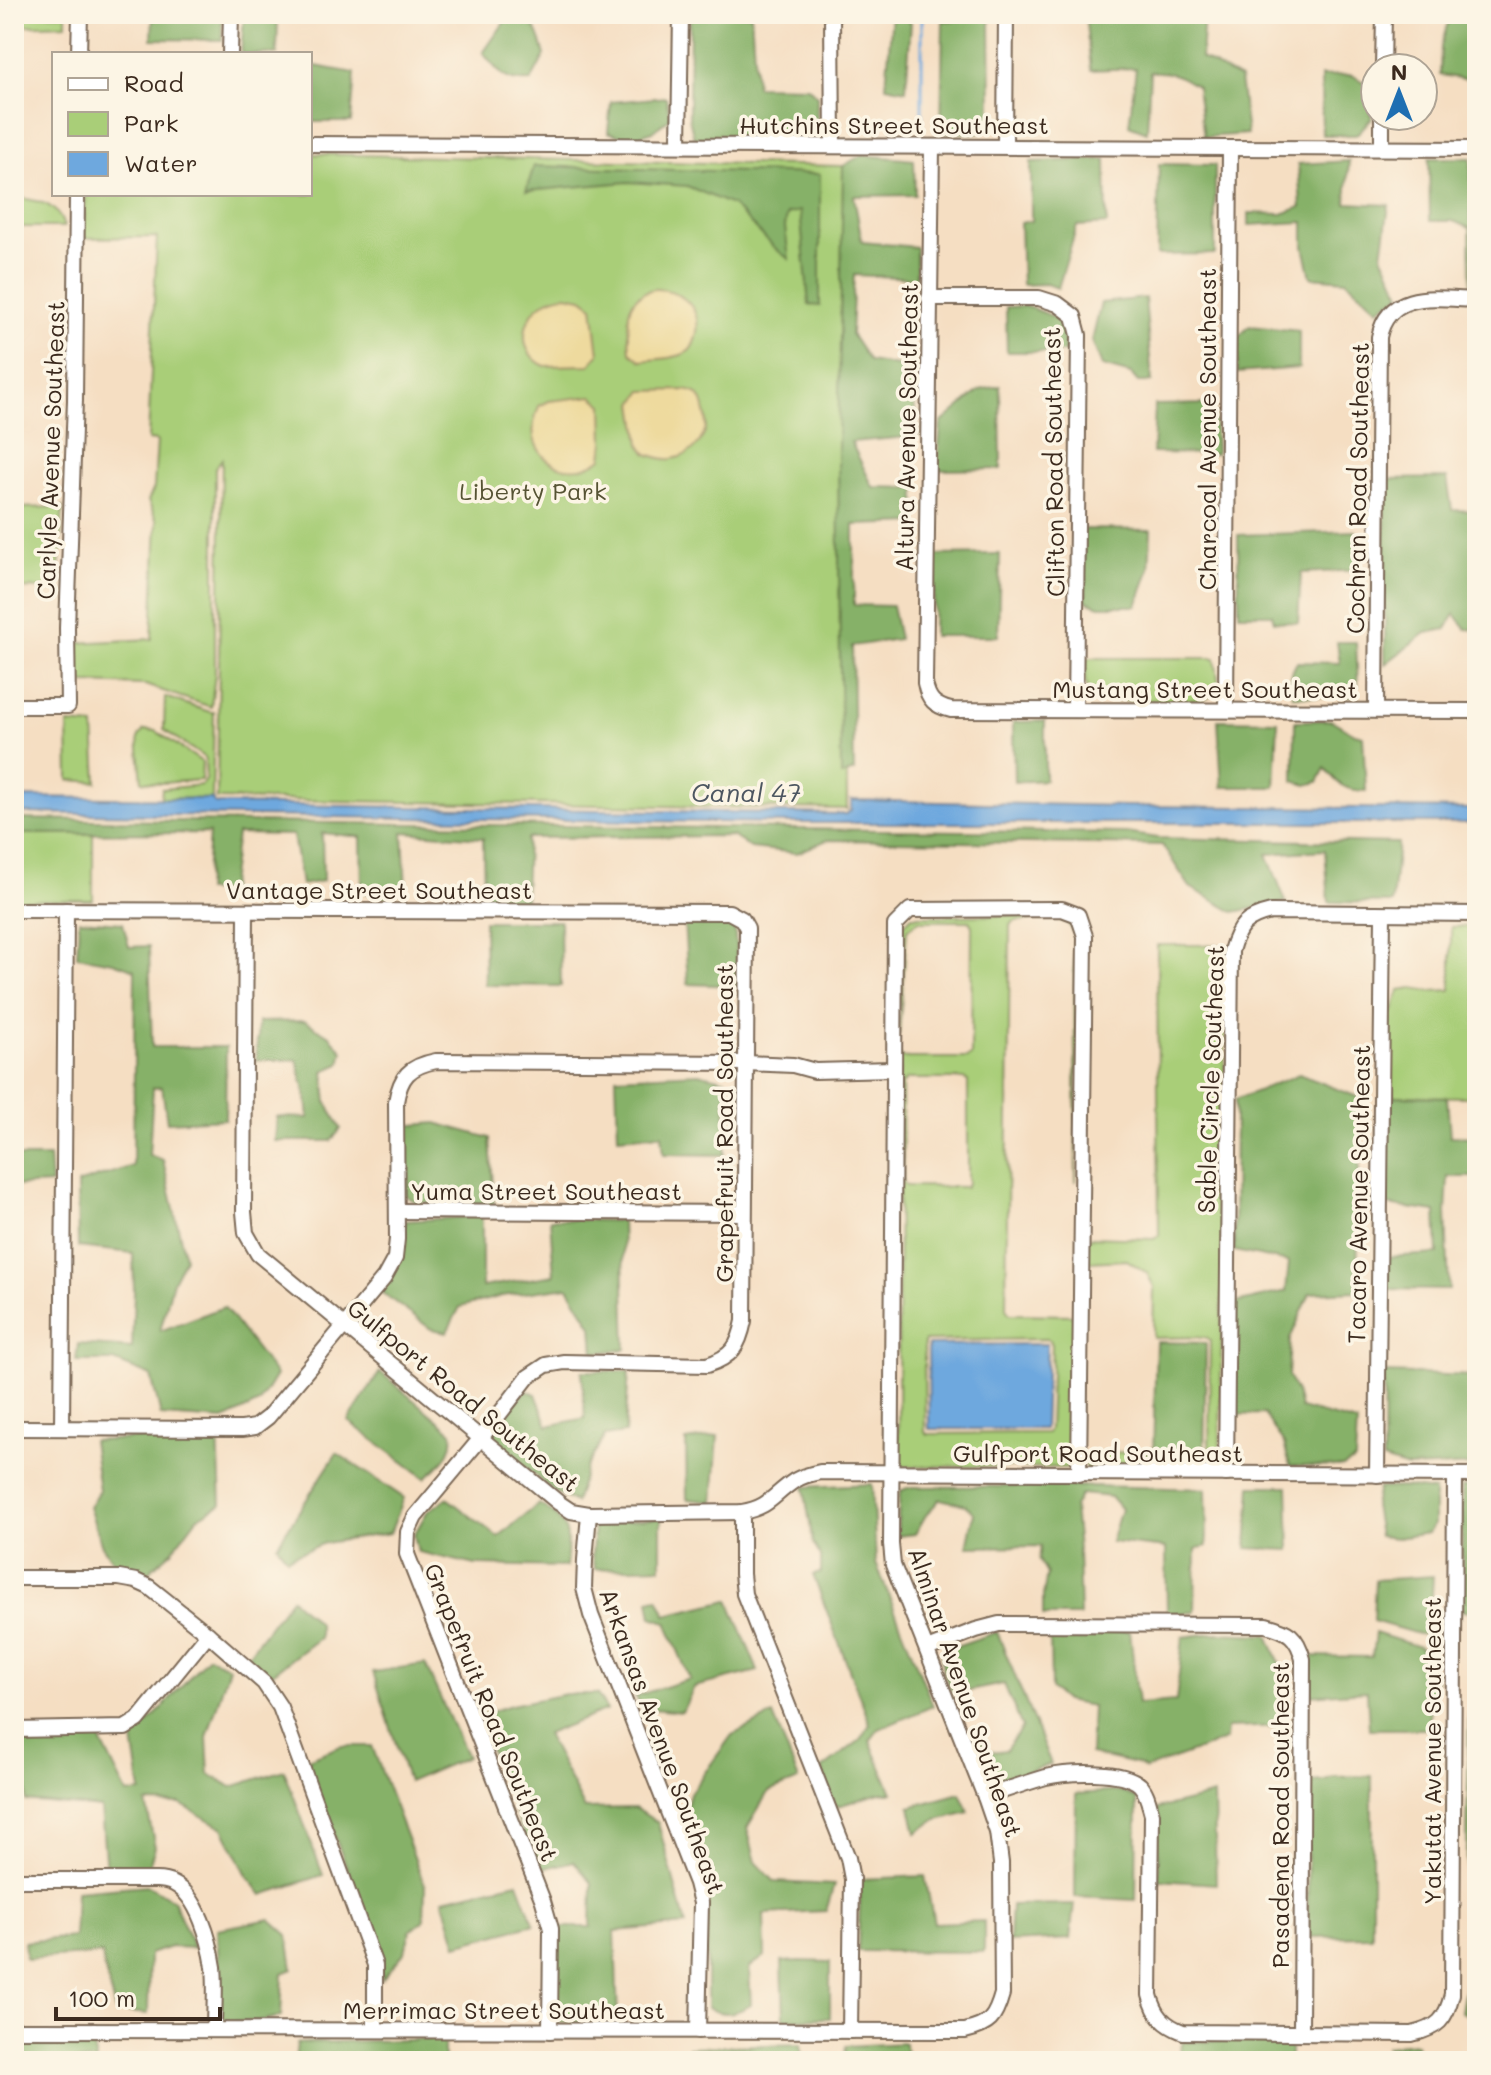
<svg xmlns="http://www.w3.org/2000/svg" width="1491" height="2075" viewBox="0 0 1491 2075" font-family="Mali,sans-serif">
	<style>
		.green { fill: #a9ce78; stroke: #727c4b; stroke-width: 2; fill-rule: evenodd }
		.forest { fill: #86b168; stroke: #606e43; stroke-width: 2 }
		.sand { fill: #eeda9e; stroke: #94825e; stroke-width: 2 }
		.water { fill: #6ea8de; stroke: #54697e; stroke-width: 2 }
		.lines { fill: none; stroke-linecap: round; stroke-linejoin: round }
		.stream { stroke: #6ea8de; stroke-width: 3 }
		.minor-casing { stroke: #7c6957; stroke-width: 18 }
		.minor { stroke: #fff; stroke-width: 14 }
		.labels { text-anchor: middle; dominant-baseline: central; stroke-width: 7; stroke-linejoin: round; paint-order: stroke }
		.street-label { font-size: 24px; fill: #3b2a1e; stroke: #fcf5e5 }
		.park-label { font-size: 24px; fill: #565334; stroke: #fcf5e5 }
		.water-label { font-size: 26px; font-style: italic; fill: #4d5661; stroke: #fcf5e5 }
	</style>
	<rect width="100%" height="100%" fill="#fcf5e5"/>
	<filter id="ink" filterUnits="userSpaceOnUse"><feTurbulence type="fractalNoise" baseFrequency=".0125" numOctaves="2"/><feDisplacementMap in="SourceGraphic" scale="16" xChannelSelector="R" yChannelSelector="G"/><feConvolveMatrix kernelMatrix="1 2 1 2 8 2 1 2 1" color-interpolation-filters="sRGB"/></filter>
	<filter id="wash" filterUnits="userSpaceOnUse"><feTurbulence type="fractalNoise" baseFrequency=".006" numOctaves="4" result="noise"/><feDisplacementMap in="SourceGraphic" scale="32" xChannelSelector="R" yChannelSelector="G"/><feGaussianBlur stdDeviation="1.8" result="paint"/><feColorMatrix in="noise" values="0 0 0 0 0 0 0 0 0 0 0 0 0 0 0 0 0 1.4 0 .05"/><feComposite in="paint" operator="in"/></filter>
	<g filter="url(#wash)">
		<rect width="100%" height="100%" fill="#f5dec2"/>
		<g class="green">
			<polygon points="14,14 66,14 66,24 14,26"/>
			<polygon points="310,154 843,166 847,809 217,799 222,459 215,468 215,674 211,707 145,685 83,683 77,672 74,643 152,639 157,521 148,501 154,488 157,441 148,440 157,237 83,238 86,194 310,194"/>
			<path d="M14,197C37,201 57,201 64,227H14Z"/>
			<polygon points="63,507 58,589 14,588 14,508"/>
			<polygon points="1087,658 1215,658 1219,685 1212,696 1201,700 1110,701 1090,696 1085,681"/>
			<polygon points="165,697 210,712 214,712 212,799 161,798 162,789 201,785 206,780 205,758 164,730"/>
			<polygon points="68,724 94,726 97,782 69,780"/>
			<polygon points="144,730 156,731 202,762 201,780 162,783 142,781 138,738"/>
			<rect x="14" y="834" width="79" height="66"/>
			<path d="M1061,915L1073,920L1079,937L1076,1182L1074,934L1068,923L1052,918L1015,921L1010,925L1006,1309L1010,1314L1075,1315L1073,1468L898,1466L899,1056L903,1058H967L971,1056L972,926L969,921H918L907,930L899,1035L900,928L912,916ZM907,1079H964L968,1081V1183L966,1187L907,1186L903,1184L902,1085ZM1047,1339L1050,1340L1052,1345L1049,1429L1047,1433L927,1434L925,1432L924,1344L925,1341Z"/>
			<polygon points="1477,926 1477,1097 1385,1096 1391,1015 1400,990 1413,988 1430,991 1451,990 1451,927"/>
			<polygon points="1157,945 1226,945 1220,1467 1085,1468 1085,1453 1148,1452 1149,1461 1152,1463 1204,1465 1207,1464 1209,1460 1210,1341 1206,1337 1153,1338 1154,1287 1147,1273 1127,1260 1087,1262 1087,1237 1154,1239 1159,1235"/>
		</g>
		<g class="forest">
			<polygon points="153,14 222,14 222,40 152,39"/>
			<polygon points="247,14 278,14 277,54 241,54 244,17"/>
			<polygon points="751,14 756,86 808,87 817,96 817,121 804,137 694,138 689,118 690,15"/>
			<polygon points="892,14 911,22 906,90 886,86"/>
			<path d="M1085,14H1204L1201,58L1240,79L1247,134L1204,137L1197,87C1181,76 1169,70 1150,72L1147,132L1129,125L1136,68L1091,70Z"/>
			<polygon points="1476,15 1477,81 1440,75 1441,46 1450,16"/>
			<path d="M508,17C537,18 538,32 545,55L531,81C503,83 500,73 483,53Z"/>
			<polygon points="990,18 991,117 987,131 972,133 941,133 943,21"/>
			<polygon points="310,65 355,73 351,122 310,122"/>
			<polygon points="1352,75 1370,86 1372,118 1356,135 1322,135 1321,76"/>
			<polygon points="666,97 670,118 653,131 629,139 608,132 611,102"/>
			<polygon points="862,155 914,160 915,195 854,196 862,242 916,247 916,278 854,275 851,334 869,361 910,368 918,436 851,442 873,487 916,488 916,523 854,525 854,605 892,606 899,639 852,646 854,771 841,776 838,451 843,166"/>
			<polygon points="1429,158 1471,158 1471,222 1477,222 1477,289 1471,289 1470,228 1453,221 1430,221"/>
			<polygon points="1106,159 1107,224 1077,226 1058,288 1046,284 1022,285 1020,223 1031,221 1031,162"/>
			<polygon points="1349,161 1346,203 1389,205 1382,255 1401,294 1378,309 1346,280 1311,277 1304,247 1304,222 1249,225 1249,213 1282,214 1301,207 1298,164"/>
			<polygon points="1159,164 1215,165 1215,254 1157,255"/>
			<polygon points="534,166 820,174 820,306 809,305 800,211 787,214 785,227 789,259 777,250 732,205 687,186 628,182 526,191"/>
			<polygon points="1145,298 1152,382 1138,382 1131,374 1102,366 1092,341 1101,303"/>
			<path d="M1024,306C1055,316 1064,317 1065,352H1007L1006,307Z"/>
			<polygon points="1250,326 1299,331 1299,368 1237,373 1239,336"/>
			<polygon points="1000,386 1001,469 937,470 941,423 980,390"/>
			<polygon points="1214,404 1216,454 1153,453 1155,405"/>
			<polygon points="1447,478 1452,510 1477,511 1477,630 1466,629 1455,614 1446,629 1426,633 1385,664 1385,479"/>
			<polygon points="1083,529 1151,530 1149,570 1137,606 1100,606 1086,601"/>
			<polygon points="1356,531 1359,570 1301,573 1298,623 1274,621 1272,614 1239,614 1238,535"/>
			<polygon points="1000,554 998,636 933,636 934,555"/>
			<path d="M1337,642H1356L1358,687L1351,697L1293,696C1289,682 1290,674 1297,662L1340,663Z"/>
			<polygon points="1218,720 1278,721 1275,787 1222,787"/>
			<path d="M1331,720L1355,734L1363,736L1366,791C1344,791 1338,784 1325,768L1318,782L1307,785L1294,781L1295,721Z"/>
			<polygon points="1045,721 1045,780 1014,782 1013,722"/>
			<polygon points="14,819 1126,833 1158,838 1398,843 1392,903 1329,902 1325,850 1267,854 1286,902 1234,912 1190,887 1162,845 827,840 797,853 751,848 732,836 527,838 525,900 484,899 483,838 403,832 406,890 386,897 362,892 361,837 322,833 323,881 301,885 293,835 237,834 229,891 205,891 209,833 14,834"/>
			<polygon points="79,920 123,923 129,947 149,946 152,1047 226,1047 225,1119 167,1122 162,1087 153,1088 149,1155 163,1160 185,1258 173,1281 160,1331 224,1307 276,1375 259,1403 224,1420 161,1416 151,1376 114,1361 76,1361 78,1344 132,1348 134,1292 133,1253 78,1247 77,1184 133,1166 135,970 113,962 77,956"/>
			<polygon points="484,921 560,921 561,986 485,985"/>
			<polygon points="684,921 734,922 739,986 688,984"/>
			<polygon points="305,1021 331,1037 343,1051 340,1064 324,1071 327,1103 341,1129 331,1141 275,1141 277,1117 309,1118 307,1099 297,1060 256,1060 258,1022"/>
			<polygon points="699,1073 726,1080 725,1155 664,1154 662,1134 618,1137 616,1077"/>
			<polygon points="1299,1074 1360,1098 1357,1291 1310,1293 1290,1339 1288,1376 1296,1392 1300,1408 1357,1423 1355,1460 1343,1467 1290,1466 1284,1444 1264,1414 1230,1415 1232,1304 1286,1291 1289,1262 1234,1251 1235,1100"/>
			<polygon points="1385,1096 1447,1097 1450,1136 1477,1137 1477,1177 1448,1177 1446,1212 1449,1290 1383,1289 1387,1257 1438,1254 1436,1212 1386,1205"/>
			<polygon points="436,1123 490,1138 494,1204 416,1202 405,1195 403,1126"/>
			<polygon points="14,1157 49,1157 51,1184 14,1186"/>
			<polygon points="482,1216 482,1287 554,1275 550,1219 622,1221 626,1349 594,1353 592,1326 568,1287 502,1296 460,1307 447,1332 431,1329 381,1292 403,1249 405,1221"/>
			<polygon points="1156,1342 1206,1343 1204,1460 1153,1458"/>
			<polygon points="582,1371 629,1371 625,1433 605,1436 586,1468 575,1503 553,1491 494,1440 495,1429 526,1390 536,1394 548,1426 585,1418"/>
			<path d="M380,1372L452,1432C455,1454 440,1465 425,1478L348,1421Z"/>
			<polygon points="1384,1373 1477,1376 1477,1465 1408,1468 1383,1460"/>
			<polygon points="218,1434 221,1504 197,1518 172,1551 146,1574 115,1564 102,1546 89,1507 99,1490 92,1441"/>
			<polygon points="718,1436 713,1502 687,1499 686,1441"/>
			<polygon points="337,1453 404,1498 390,1533 325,1543 287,1558 277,1545"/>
			<polygon points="872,1484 876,1563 933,1706 879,1729 870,1741 892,1793 880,1793 835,1807 822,1769 859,1741 870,1724 813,1575 821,1573 821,1557 813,1543 804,1487"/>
			<polygon points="1095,1486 1206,1489 1207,1546 1196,1549 1195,1612 1167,1614 1166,1548 1111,1542 1121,1509 1111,1497 1081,1494 1074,1507 1078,1550 1080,1616 1043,1616 1043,1595 1047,1574 1039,1560 1041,1546 967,1547 974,1513 966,1505 940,1499 926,1515 915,1534 897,1536 900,1491 910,1487"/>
			<polygon points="1251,1486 1288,1486 1290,1550 1247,1548"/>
			<polygon points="1405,1487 1434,1491 1434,1524 1428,1533 1397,1538 1379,1536 1374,1505 1378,1488"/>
			<polygon points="1462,1487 1477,1487 1477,1612 1462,1611"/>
			<path d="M447,1498L498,1537L539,1504C569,1521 570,1535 566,1567L476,1565L418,1552L414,1535L427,1512Z"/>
			<polygon points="661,1518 661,1567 595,1569 592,1556 594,1524"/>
			<polygon points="1433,1576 1430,1635 1418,1634 1373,1621 1375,1580"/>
			<polygon points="291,1598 319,1624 319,1638 270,1675 246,1657"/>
			<polygon points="658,1598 666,1615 729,1600 758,1671 694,1687 682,1712 643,1708 635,1696 690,1679 666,1622 652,1617 649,1600"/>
			<polygon points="1130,1631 1138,1704 1176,1701 1183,1637 1214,1633 1268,1635 1286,1678 1286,1726 1227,1728 1226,1740 1146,1769 1136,1764 1090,1754 1092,1706 1065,1701 1051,1689 1050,1633"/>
			<polygon points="997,1632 1051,1764 999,1781 984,1778 969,1743 980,1741 990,1752 1006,1750 1022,1727 1004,1684 953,1694 943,1671 941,1651"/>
			<polygon points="1375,1633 1420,1647 1436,1679 1428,1729 1369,1729 1367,1691 1310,1695 1307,1656 1372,1657"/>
			<polygon points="208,1656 229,1667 207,1737 209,1774 232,1787 284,1770 323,1875 262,1895 247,1875 223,1828 180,1804 146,1803 155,1847 147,1871 106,1871 101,1808 26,1801 27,1779 16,1760 17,1739 100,1739 127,1794 141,1792 132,1733 146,1726"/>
			<polygon points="425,1664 467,1757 408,1782 373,1672"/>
			<polygon points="566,1694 597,1694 607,1710 546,1734 585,1809 635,1808 658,1823 686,1925 615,1931 618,2022 557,2022 555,1927 591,1927 592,1883 574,1861 538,1870 477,1716 511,1705"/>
			<polygon points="1477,1700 1477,2020 1461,2012 1465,1988 1469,1708"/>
			<path d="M773,1715L799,1780L768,1792L747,1828L756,1862L775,1882L834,1885L826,1911L764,1914L765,1956L749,1968L751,2005C735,2014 724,2016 707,2008V1890L684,1818L690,1793L732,1735Z"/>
			<polygon points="341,1746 372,1746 425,1886 424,1920 410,1931 405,1952 382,1979 375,1940 305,1760"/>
			<polygon points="1372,1776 1372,1936 1308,1937 1307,1782 1326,1781 1336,1777"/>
			<polygon points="1121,1791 1137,1799 1136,1900 1075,1897 1076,1794"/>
			<polygon points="960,1793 969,1812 934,1821 916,1833 910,1807"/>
			<polygon points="1214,1795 1216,1884 1159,1880 1157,1809"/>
			<polygon points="925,1876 934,1923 984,1921 984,1952 858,1951 861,1879"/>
			<polygon points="518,1882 534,1924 457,1945 443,1899"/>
			<polygon points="147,1885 173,1900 194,1948 171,1947 149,1954 148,2014 115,2011 101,1954 26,1959 24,1942 74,1937 76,1891"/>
			<polygon points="1074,1904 1070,1939 1009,1942 1011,1905"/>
			<path d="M270,1919L288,1935L293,1969L283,1973L281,2016C260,2023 242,2023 221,2019L217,1929Z"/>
			<polygon points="799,1961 830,1962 830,2018 784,2019 782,1962"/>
			<polygon points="444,2039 444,2061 295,2061 297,2043"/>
			<polygon points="1291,2039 1291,2055 1287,2061 1177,2061 1183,2042"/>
			<polygon points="92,2041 96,2061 14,2061 14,2044"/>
			<polygon points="905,2043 906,2061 843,2061 846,2046"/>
			<polygon points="1416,2043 1418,2061 1387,2061 1386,2046"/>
			<polygon points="801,2044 802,2061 684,2061 689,2047"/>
		</g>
		<g class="sand">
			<path d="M654,289C678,288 701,306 697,332C696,338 694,345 690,350C680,359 656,359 642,361L630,352C629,324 620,297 654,289Z"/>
			<path d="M567,295L582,298L593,306L599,354L590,365L545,366C508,349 526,297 567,295Z"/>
			<path d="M685,390C689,391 694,391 697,394C702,398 704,407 705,412C712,433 694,456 672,459C664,460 655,457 647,454L640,444L634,403L643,391Z"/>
			<path d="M592,396L603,405L604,443L602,458C579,477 542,470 534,438C532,428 535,416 539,406L549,401Z"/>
		</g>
		<g class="water">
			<polygon points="14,797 212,799 214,803 217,804 846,814 851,810 851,800 1125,806 1477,809 1477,823 789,823 14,813"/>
			<polygon points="1047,1344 1044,1429 929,1429 928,1345"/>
		</g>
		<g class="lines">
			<polyline class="stream" points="922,126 922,14"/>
		</g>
	</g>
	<g filter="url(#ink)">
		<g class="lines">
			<g class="minor-casing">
				<g id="minor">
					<polyline points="832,14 833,146"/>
					<polyline points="79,54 80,14"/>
					<polyline points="230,54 231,14"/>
					<polyline points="1383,68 1384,14"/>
					<polyline points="310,144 1477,149"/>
					<polyline points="679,145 681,14"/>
					<polyline points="1005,146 1006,14"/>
					<polyline points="1382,147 1382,116"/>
					<path d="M932,148L925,683C928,700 935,706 951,710L1477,711"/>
					<polyline points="929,298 1039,298 1058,304 1074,316 1079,335 1075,709"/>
					<polyline points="14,706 68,706 67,628 75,400 77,194"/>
					<polyline points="1226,709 1230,149"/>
					<path d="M1376,710L1379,337C1389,288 1439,299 1477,300"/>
					<path d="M14,910L729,912L742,919L747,928L744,1321C739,1346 732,1357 707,1365L564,1362L546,1365L528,1377L481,1438L415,1517L408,1532L407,1554L543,1901L551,1929L550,2031"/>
					<path d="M246,911L244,1212L246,1233L258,1254L559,1503L571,1511L589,1514L742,1512C770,1507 773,1495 794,1481C802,1476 810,1474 820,1472L1477,1475"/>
					<polyline points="397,1211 744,1213"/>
					<path d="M14,1428L242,1429L255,1427L268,1417L384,1278L395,1258L397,1239L396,1102C400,1077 409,1066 436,1061L746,1063L793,1065L815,1071L893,1069"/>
					<polyline points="62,1428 66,910"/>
					<path d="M1226,1474L1231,951C1238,926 1245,918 1271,912L1477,914"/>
					<polyline points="1377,1475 1383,914"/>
					<polyline points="742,1512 742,1574 744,1594 848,1858 852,1879 850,2031"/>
					<polyline points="589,1514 585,1560 584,1588 591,1615 696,1883 701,1903 698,2031"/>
					<polyline points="14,1578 119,1578 136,1581 149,1587 208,1634 264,1683 280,1707 375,1965 375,2030"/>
					<path d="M927,1649L976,1630L999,1624L1266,1625C1289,1631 1297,1636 1303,1659L1301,2033"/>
					<polyline points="14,1730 125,1728 138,1720 208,1634"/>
					<path d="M985,1797C1005,1790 1026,1783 1046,1777C1067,1772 1123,1769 1140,1785C1147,1792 1149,1804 1152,1814L1150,1995C1155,2015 1164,2025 1183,2032L1412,2034C1438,2028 1446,2020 1452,1994L1455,1475"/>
					<path d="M14,1880H156C162,1880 168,1881 174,1884C198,1896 210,1941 214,1967C216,1987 214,2009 214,2030"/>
					<path d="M14,2030L965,2031C990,2025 995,2019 1002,1994L1001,1863L997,1832L985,1797L893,1565L891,1544L895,925L910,910L1062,909L1078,915L1085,936L1079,1474"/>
				</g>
			</g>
			<use href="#minor" class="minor"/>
		</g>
	</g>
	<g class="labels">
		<g class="street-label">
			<text x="894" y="124">Hutchins Street Southeast</text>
			<text transform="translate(906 427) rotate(-89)">Altura Avenue Southeast</text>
			<text transform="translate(1206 429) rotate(-90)">Charcoal Avenue Southeast</text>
			<text transform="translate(50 450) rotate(-88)">Carlyle Avenue Southeast</text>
			<text transform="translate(1053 462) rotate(-91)">Clifton Road Southeast</text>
			<text transform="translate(1357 488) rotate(-89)">Cochran Road Southeast</text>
			<text x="1205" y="688">Mustang Street Southeast</text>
			<text x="379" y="889">Vantage Street Southeast</text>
			<text transform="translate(1210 1079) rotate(-88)">Sable Circle Southeast</text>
			<text transform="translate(723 1123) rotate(-90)">Grapefruit Road Southeast</text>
			<text x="546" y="1190">Yuma Street Southeast</text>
			<text transform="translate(1358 1194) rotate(-89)">Tacaro Avenue Southeast</text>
			<text transform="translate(464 1395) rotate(39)">Gulfport Road Southeast</text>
			<text x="1098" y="1452">Gulfport Road Southeast</text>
			<text transform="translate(966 1692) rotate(71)">Alminar Avenue Southeast</text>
			<text transform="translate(492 1712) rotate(68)">Grapefruit Road Southeast</text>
			<text transform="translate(663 1741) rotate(70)">Arkansas Avenue Southeast</text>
			<text transform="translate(1431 1751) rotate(-90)">Yakutat Avenue Southeast</text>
			<text transform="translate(1279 1815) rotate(-90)">Pasadena Road Southeast</text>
			<text x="504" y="2009">Merrimac Street Southeast</text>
		</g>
		<g class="park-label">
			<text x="533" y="490">Liberty Park</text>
		</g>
		<g class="water-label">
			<text x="746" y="792">Canal 47</text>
		</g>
	</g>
	<rect width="1491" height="2075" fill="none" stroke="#fcf5e5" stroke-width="48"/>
	<rect x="52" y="52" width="260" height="144" fill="#fcf5e5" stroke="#afa495" stroke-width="2"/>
	<rect x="68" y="78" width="40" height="12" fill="#ffffff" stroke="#afa495" stroke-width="2"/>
	<text x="124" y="92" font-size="24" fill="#3b2a1e">Road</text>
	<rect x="68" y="112" width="40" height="24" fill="#a9ce78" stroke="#afa495" stroke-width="2"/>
	<text x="124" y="132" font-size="24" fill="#3b2a1e">Park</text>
	<rect x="68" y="152" width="40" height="24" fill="#6ea8de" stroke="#afa495" stroke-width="2"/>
	<text x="124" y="172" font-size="24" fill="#3b2a1e">Water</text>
	<g transform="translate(1399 92)"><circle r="38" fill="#fcf5e5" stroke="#afa495" stroke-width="2"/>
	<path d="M0-6L14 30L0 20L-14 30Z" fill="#1f6fb2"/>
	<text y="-12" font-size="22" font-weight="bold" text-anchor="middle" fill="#3b2a1e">N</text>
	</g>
	<path d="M56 2007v12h164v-12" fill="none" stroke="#3b2a1e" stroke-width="4"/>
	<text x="68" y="2007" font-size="24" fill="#3b2a1e" stroke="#fcf5e5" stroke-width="6" paint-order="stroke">100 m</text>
</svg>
